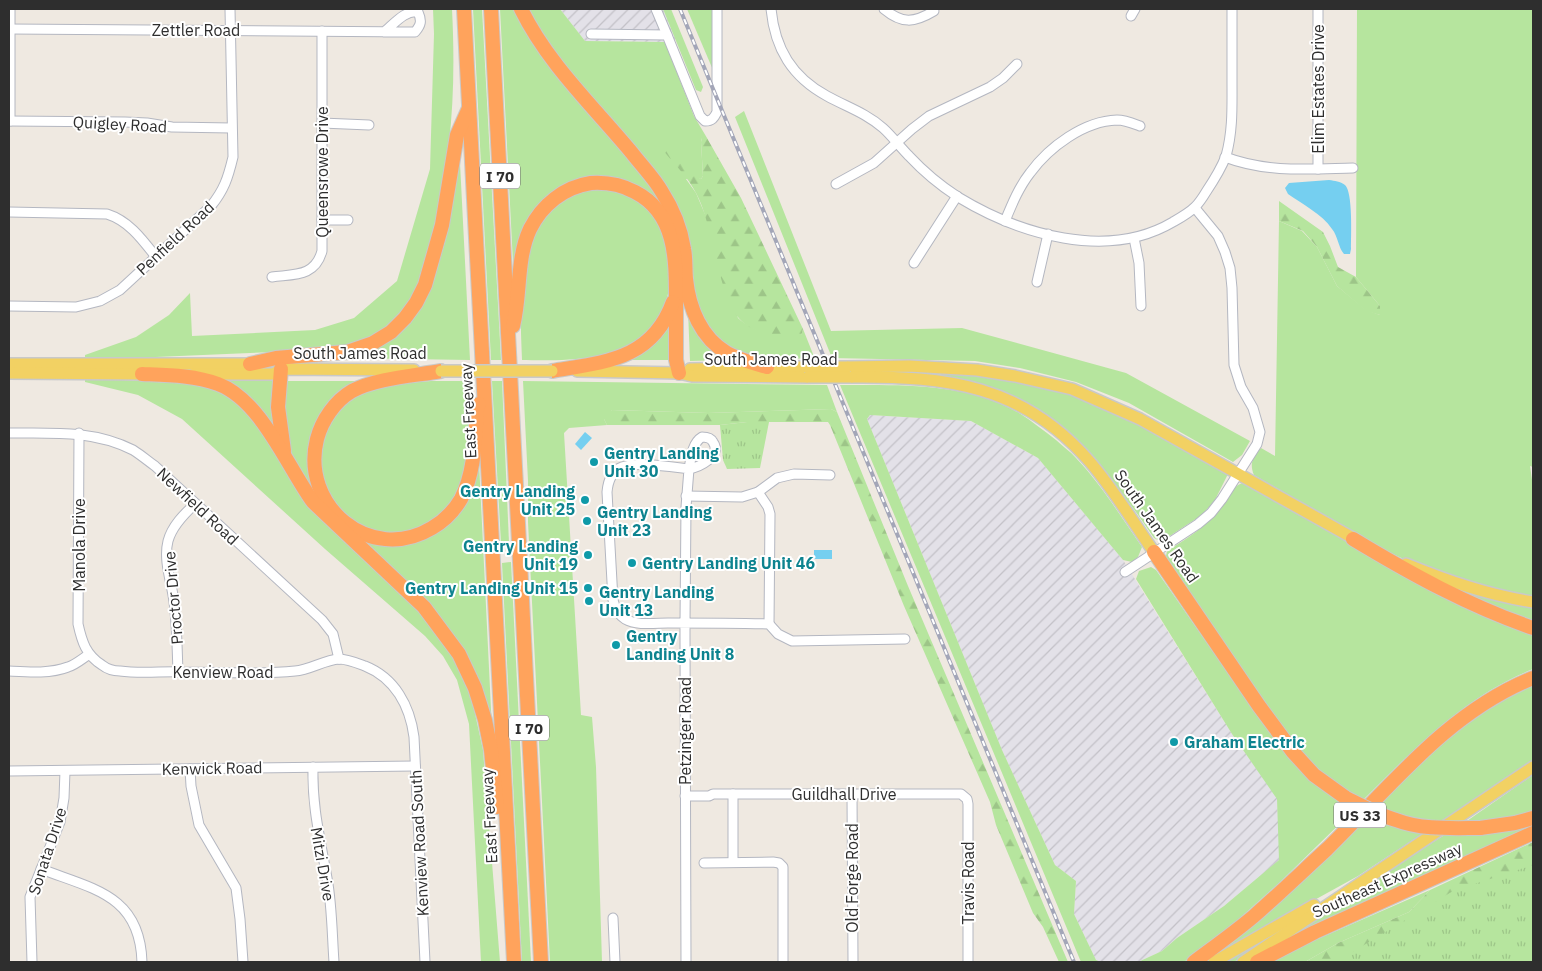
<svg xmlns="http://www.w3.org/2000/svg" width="1542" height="971" viewBox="0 0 1542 971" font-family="'IBM Plex Sans',sans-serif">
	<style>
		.industrial { fill: url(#industrial-furrows) }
		.grass { fill: #b6e59e }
		.forest { fill: url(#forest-firs) }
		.park { fill: url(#park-tufts) }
		.water { fill: #75cff0 }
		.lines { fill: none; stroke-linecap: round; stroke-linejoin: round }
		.minor-casing { stroke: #b4b7c1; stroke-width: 11 }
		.major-casing { stroke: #c9c9c9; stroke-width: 14 }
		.highway-casing { stroke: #c9c9c9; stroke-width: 16 }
		.minor { stroke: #fff; stroke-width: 9 }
		.major { stroke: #f2d163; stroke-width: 11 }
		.highway { stroke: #ffa35c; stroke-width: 14 }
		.rail-casing { stroke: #a3a6b8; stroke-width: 4 }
		.rail { stroke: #fff; stroke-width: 2; stroke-dasharray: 5.5; stroke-linecap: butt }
		.major-bridge-casing { stroke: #c9c9c9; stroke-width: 14; stroke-linecap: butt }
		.highway-bridge-casing { stroke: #c9c9c9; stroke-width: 16; stroke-linecap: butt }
		.major-bridge { stroke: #f2d163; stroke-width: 11 }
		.highway-bridge { stroke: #ffa35c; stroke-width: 14 }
		.culture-dot { fill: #0f9aa8; stroke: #fff; stroke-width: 2 }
		.labels { text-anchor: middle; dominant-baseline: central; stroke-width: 4; stroke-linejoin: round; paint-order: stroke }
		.shield { fill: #fff; stroke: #6d6d6d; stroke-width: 1 }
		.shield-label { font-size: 15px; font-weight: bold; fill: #2e2e2e }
		.street-label { font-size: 16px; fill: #2e2e2e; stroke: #fff }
		.culture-label { font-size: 16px; font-weight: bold; fill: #0d838f; stroke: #fff; text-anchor: start }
	</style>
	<defs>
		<pattern id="industrial-furrows" width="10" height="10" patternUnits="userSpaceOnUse" patternTransform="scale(1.25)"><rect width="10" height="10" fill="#e3e1e8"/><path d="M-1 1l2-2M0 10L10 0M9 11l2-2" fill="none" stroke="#c3c1c7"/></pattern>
		<pattern id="forest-firs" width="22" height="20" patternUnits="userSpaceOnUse" patternTransform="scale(1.25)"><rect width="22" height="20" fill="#b6e59e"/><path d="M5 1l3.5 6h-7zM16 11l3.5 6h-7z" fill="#9dc588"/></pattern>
		<pattern id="park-tufts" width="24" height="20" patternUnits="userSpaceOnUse" patternTransform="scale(1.25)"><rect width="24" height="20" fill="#b6e59e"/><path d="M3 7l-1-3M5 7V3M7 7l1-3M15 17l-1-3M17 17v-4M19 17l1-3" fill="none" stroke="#9dc588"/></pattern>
	</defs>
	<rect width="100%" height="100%" fill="#efe9e1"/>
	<g class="industrial">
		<polygon points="560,9 663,9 676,40 665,42 585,41"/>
		<polygon points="870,415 971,421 1038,458 1123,560 1232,734 1277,798 1280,860 1224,906 1177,938 1162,951 1138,962 1101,962 1096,960 1074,914 1076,881 1055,865 1002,750 867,419"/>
	</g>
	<g class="grass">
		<path d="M433,9H452C456,87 452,155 433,232C425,265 418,299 392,323C372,341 346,346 322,350L85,360V355L136,337L169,315L190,293L192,336L315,330L354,318L397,281L430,169L434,34Z"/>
		<polygon points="473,9 482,9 501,360 491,360"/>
		<polygon points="500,9 515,9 649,182 667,210 625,183 555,193 517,263 513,263"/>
		<path d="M527,9H560L585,41L665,42L694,116L707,138H702L701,142L703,176L701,179L697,178L686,179L696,193L707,219L738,318C757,335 777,334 801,335L803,329L815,359L758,357L730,349L710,331L695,298L690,242L541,34Z"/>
		<polygon points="663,9 671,9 703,87 701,92 696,90"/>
		<polygon points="687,9 713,9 713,70"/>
		<path d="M1357,9H1533V467L1530,466L1533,487V598L1439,574L1397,556L1365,540L1254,475C1249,463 1253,457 1261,448L1275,456L1279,221L1302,231L1317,247L1337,286L1366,310L1380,315V306L1356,277Z"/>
		<polygon points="744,111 831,331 962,328 1126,373 1250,441 1242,455 1233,462 1129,403 1076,382 1020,368 975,361 832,358 735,117"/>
		<polygon points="457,163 460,163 470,360 346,358 414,311"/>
		<path d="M602,188C609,189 618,190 625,193C636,198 649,209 657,219C674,244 673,288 662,315C659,320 654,325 651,330C648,333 646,337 643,339C614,361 557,361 522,360C520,303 513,220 576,192C583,189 594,189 602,188Z"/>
		<polygon points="688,310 726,360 690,361"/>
		<polygon points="672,322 671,360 623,360"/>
		<path d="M941,373C971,375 1002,376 1031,383C1102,399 1165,439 1228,474L1215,500L1202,515L1165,539L1158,540L1154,538C1124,494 1086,442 1042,412C1016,393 972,382 941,376Z"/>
		<polygon points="85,378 193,384 208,386 229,395 256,422 291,480 314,511 422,615 456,662 472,700 483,750 500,962 481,962 469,724 457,680 443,656 425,636 325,549 182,419 138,395 85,382"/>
		<polygon points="274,380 275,432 224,381"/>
		<polygon points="287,381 362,381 322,414 319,503 288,449 283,385"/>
		<polygon points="431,381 471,381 471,426 468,455 460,488 448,507 430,523 408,532 388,534 363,528 341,512 326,492 319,457 329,420 357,394 395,384"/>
		<polygon points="492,381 502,381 509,543 501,543"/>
		<polygon points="523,381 827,385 837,412 831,409 708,413 612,410 604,419 607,425 569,428 564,433 581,715 592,717 596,767 602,962 550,962 528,522 528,481"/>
		<path d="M840,385C899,385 966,382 1019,413C1032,421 1044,431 1056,440C1062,446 1070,451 1076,458C1101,484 1121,517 1142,547L1138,557L1132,562L1123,560L1038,458L971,421L870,415L867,419L1002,750L1055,865L1076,881L1074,914L1096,960L1101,962H1081Z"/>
		<polygon points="479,462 492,730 471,671 350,531 363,537 436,530"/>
		<path d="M1243,483L1436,592L1533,633V669C1465,696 1415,748 1364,799C1336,786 1313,766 1292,743L1167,561L1166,556L1167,551C1186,539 1206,527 1220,509C1228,498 1230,487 1243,483Z"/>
		<polygon points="511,562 531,962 522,962 502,563"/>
		<polygon points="1151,567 1156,570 1246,699 1279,745 1356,808 1279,883 1231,926 1184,962 1138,962 1162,951 1177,938 1224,906 1279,860 1277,799 1232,734 1136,579 1139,571"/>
		<polygon points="1439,581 1533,605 1533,623"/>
		<polygon points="1533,683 1533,761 1358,876 1260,930 1209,962 1204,962 1442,740 1478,712"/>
		<polygon points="1533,775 1533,812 1500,820 1464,823"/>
		<polygon points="1533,823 1533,828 1272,949 1314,918 1446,834"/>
		<polygon points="1430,890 1409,912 1338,943 1305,962 1273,962 1304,945"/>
		<polygon points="1282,929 1234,962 1221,962"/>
	</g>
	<g class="forest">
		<path d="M702,138H707L741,198L803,329L801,336L797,338C780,335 759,335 745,324C717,303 715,227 696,193C688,177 674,164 663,150L662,144L665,143L697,177L701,179L703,176L701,142Z"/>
		<polygon points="1279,201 1323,232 1330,246 1338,267 1356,277 1380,306 1380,315 1366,311 1337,286 1317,247 1303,231 1279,221"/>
		<polygon points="831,409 837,412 908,586 1068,962 1059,962 1043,927 1033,913 996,825 990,802 904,606 830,425 828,422 747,422 720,425 607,425 604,419 604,415 612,410 708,413"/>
		<polygon points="1533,842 1533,962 1305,962 1338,943 1409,912 1430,890"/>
	</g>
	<g class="park">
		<polygon points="747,422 769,422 760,468 727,469 723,460 720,425"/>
		<polygon points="1533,865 1533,962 1336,962 1453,891"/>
	</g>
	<g class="water">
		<path d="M1329,180C1335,181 1340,181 1345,185C1353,192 1351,236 1351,249L1350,254H1344C1338,247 1338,236 1332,229C1322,214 1302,204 1288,194L1285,188L1289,183Z"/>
		<polygon points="585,432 592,438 581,450 575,444"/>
		<rect x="814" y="550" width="18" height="9"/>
	</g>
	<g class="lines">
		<g class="minor-casing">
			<g id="minor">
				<polyline points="10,9 10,121"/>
				<polyline points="656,9 667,35"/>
				<path d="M771,9C775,49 792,77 827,96C847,107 866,113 883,128C892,136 900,147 909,156C923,171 941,186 958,197C1019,234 1107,261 1173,222C1180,218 1189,213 1195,207C1199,203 1203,197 1206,192C1214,180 1221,169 1226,156C1233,131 1232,106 1232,81C1232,57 1232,33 1232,9"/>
				<path d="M884,9C902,24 914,23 934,11"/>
				<polyline points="1318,9 1318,169"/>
				<polyline points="1131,16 1135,9"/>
				<path d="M9,29L415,32C421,25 422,21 418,12C406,9 393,25 384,32"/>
				<path d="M591,34L667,35L700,116L705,121C712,121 714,118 717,112V9"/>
				<polyline points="9,121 125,122 147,123 172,127 231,128"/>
				<polyline points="322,123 369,125"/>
				<path d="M1225,157C1267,173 1309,169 1353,168"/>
				<polyline points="836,184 874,163 912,129 929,116 990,87 1003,78 1017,64"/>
				<path d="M9,212L107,214C129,221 142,239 156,257"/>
				<polyline points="322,220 348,220"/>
				<path d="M1005,221C1012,204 1019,187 1030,173C1049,147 1084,121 1117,120C1125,120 1132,123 1140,126"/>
				<polyline points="1134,238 1139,263 1141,306"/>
				<polyline points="914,263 957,196"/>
				<path d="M272,277C294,274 315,277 322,251V31"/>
				<polyline points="1037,282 1048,234"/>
				<path d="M9,306L76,307L100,301L120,290L211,206C224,190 228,178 233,157L230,9"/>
				<path d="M9,433C52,433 94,430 133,450C141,455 148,461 155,466L322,620L333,634L339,659"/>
				<path d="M79,433L78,624C82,642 86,655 102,665C107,669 114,671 120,671C141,674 163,671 184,672C221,672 259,675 295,671C310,670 324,660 339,659C347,659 357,663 365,666C395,678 410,706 414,737L425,962"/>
				<path d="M702,437C707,437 711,438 713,442C723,456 699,467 689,469C691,458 692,443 702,437Z"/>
				<polyline points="758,492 768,507 770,514 769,624"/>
				<polyline points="686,496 742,497 758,492 777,478 794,474 830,475"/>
				<polyline points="1125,572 1198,524 1211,513 1222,499 1257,444 1260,432 1253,408 1241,387 1234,365 1232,288 1230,268 1225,252 1218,236 1195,208"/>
				<path d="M9,671C27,672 50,674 68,667C75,665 82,659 88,655"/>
				<path d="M178,672C177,648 177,625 174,602C172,583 163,561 168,541C172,526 184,514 195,504"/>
				<path d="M313,767C312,807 320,838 327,878C332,905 332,934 334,962"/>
				<polyline points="190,769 191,786 199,825 236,888 240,919 243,962"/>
				<polyline points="9,771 415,766"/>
				<polyline points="733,794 733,862"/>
				<polyline points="852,794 853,962"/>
				<polyline points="685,796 709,796 713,794 961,794 967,799 968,804 968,962"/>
				<polyline points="704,863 773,862 779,863 783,867 783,962"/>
				<path d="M41,869C93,889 140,895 142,962"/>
				<polyline points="613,918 615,962"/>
				<polyline points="32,962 30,897 60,822 64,798 65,771"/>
				<path d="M686,962L685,637V623L686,507L689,469C673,467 636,461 622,467C611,471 608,481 607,492L613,600C615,608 618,615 625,619C637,626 655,623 668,623C701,623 735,623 769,624L778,634L792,641L905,639"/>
			</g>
		</g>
		<g class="major-casing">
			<g id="major">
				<polyline points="9,364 258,364"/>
				<polyline points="847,367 909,366 977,370 1015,376 1072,389 1140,419 1360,542"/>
				<polyline points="690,369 804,367"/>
				<polyline points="577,371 679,373 692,376 808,377"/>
				<polyline points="9,373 150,374"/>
				<polyline points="194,374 274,374 281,369 414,370"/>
				<path d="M851,377C946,376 1024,385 1090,462C1114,490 1133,522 1154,552"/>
				<path d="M1406,564C1448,581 1488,595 1533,602"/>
				<polyline points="1214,962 1314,905"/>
				<polyline points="1243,962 1533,767"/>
			</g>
		</g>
		<g class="highway-casing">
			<g id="highway">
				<polyline points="464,9 514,962"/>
				<polyline points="491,9 541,962"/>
				<path d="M521,9C548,64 593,106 632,153C642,166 654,178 662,192C673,209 681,230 684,249C686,259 685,269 686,279C689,308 701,338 727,353C739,360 754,363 767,367"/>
				<path d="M513,326C521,295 516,259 530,229C542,205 564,187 591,183C606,182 622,185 635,192C676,213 676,259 676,299C676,319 676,340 676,360L679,373"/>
				<polyline points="250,364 276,358 347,352 373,343 391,332 405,318 416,303 425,285 442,225 457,135 469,108"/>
				<polyline points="281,369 278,407 284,451"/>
				<path d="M441,371C413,376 377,378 352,391C335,401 322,420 317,439C300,506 370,565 432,528C444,521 454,511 461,499C475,472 475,439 477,410L479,404"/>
				<path d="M552,371C605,362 652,360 673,302"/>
				<path d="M142,374C167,375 194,375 218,384C261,400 287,466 313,502L424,607L459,654L475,688L485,720L491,750L497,807"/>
				<path d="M1353,539C1411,574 1469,606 1533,628"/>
				<polyline points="1154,552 1259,706 1293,752 1314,775 1346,798"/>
				<polyline points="1480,828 1515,823 1533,818"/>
				<path d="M1194,962C1214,947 1235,932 1254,916C1279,894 1303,871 1327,849C1391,786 1448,712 1533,678"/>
				<polyline points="1257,962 1315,932 1533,833"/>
			</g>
		</g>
		<use href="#minor" class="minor"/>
		<use href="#major" class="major"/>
		<use href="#highway" class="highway"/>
		<g class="rail-casing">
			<polyline id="rail" points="680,9 1074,962"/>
		</g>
		<use href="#rail" class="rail"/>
		<g class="major-bridge-casing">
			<g id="major-bridge">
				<polyline points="804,367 847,367"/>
				<polyline points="441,371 552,371"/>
				<polyline points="808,377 851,377"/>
			</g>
		</g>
		<g class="highway-bridge-casing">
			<path id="highway-bridge" d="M1346,798C1362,806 1378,815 1396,820C1422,830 1452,828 1480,828"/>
		</g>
		<use href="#major-bridge" class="major-bridge"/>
		<use href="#highway-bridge" class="highway-bridge"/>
	</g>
	<g class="culture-dot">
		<circle cx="594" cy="462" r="5"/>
		<circle cx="585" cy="500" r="5"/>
		<circle cx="587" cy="521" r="5"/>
		<circle cx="588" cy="555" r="5"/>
		<circle cx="632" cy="563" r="5"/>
		<circle cx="588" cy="588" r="5"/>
		<circle cx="589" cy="601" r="5"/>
		<circle cx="616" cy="645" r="5"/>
		<circle cx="1174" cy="742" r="5"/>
	</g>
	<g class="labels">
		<g class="shield">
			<rect x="480" y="163.5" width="40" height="25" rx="4"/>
			<rect x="509" y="715.5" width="40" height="25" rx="4"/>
			<rect x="1334" y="802.5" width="52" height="25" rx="4"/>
		</g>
		<g class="shield-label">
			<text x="500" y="176">I 70</text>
			<text x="529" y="728">I 70</text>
			<text x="1360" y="815">US 33</text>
		</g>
		<g class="street-label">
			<text x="196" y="30">Zettler Road</text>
			<text transform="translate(1318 89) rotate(-90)">Elim Estates Drive</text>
			<text transform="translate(120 124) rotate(3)">Quigley Road</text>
			<text transform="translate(322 172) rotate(-90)">Queensrowe Drive</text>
			<text transform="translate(175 238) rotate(-43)">Penfield Road</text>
			<text x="360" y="353">South James Road</text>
			<text x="771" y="359">South James Road</text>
			<text transform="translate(468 411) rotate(-93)">East Freeway</text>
			<text transform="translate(198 506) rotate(43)">Newfield Road</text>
			<text transform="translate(1157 526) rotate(55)">South James Road</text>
			<text transform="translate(79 545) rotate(-90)">Manola Drive</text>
			<text transform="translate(173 598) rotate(-95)">Proctor Drive</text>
			<text x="223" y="672">Kenview Road</text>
			<text transform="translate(685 731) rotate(-90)">Petzinger Road</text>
			<text transform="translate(212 768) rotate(-1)">Kenwick Road</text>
			<text x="844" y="794">Guildhall Drive</text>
			<text transform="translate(489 816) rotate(-93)">East Freeway</text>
			<text transform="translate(419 843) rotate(-93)">Kenview Road South</text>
			<text transform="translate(47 851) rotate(-72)">Sonata Drive</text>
			<text transform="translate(323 864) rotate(80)">Mitzi Drive</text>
			<text transform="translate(852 878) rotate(-90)">Old Forge Road</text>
			<text transform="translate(1387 880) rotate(-24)">Southeast Expressway</text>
			<text transform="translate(968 883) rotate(-90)">Travis Road</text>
		</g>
		<g class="culture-label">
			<text x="604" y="453">Gentry Landing<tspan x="604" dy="18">Unit 30</tspan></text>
			<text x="575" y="491" text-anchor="end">Gentry Landing<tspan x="575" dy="18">Unit 25</tspan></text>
			<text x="597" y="512">Gentry Landing<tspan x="597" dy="18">Unit 23</tspan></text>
			<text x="578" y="546" text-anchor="end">Gentry Landing<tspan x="578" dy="18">Unit 19</tspan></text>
			<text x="642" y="563">Gentry Landing Unit 46</text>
			<text x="578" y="588" text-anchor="end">Gentry Landing Unit 15</text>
			<text x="599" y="592">Gentry Landing<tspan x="599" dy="18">Unit 13</tspan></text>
			<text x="626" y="636">Gentry<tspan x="626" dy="18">Landing Unit 8</tspan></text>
			<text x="1184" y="742">Graham Electric</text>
		</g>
	</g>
	<rect width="1542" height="971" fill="none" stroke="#2e2e2e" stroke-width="20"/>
</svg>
